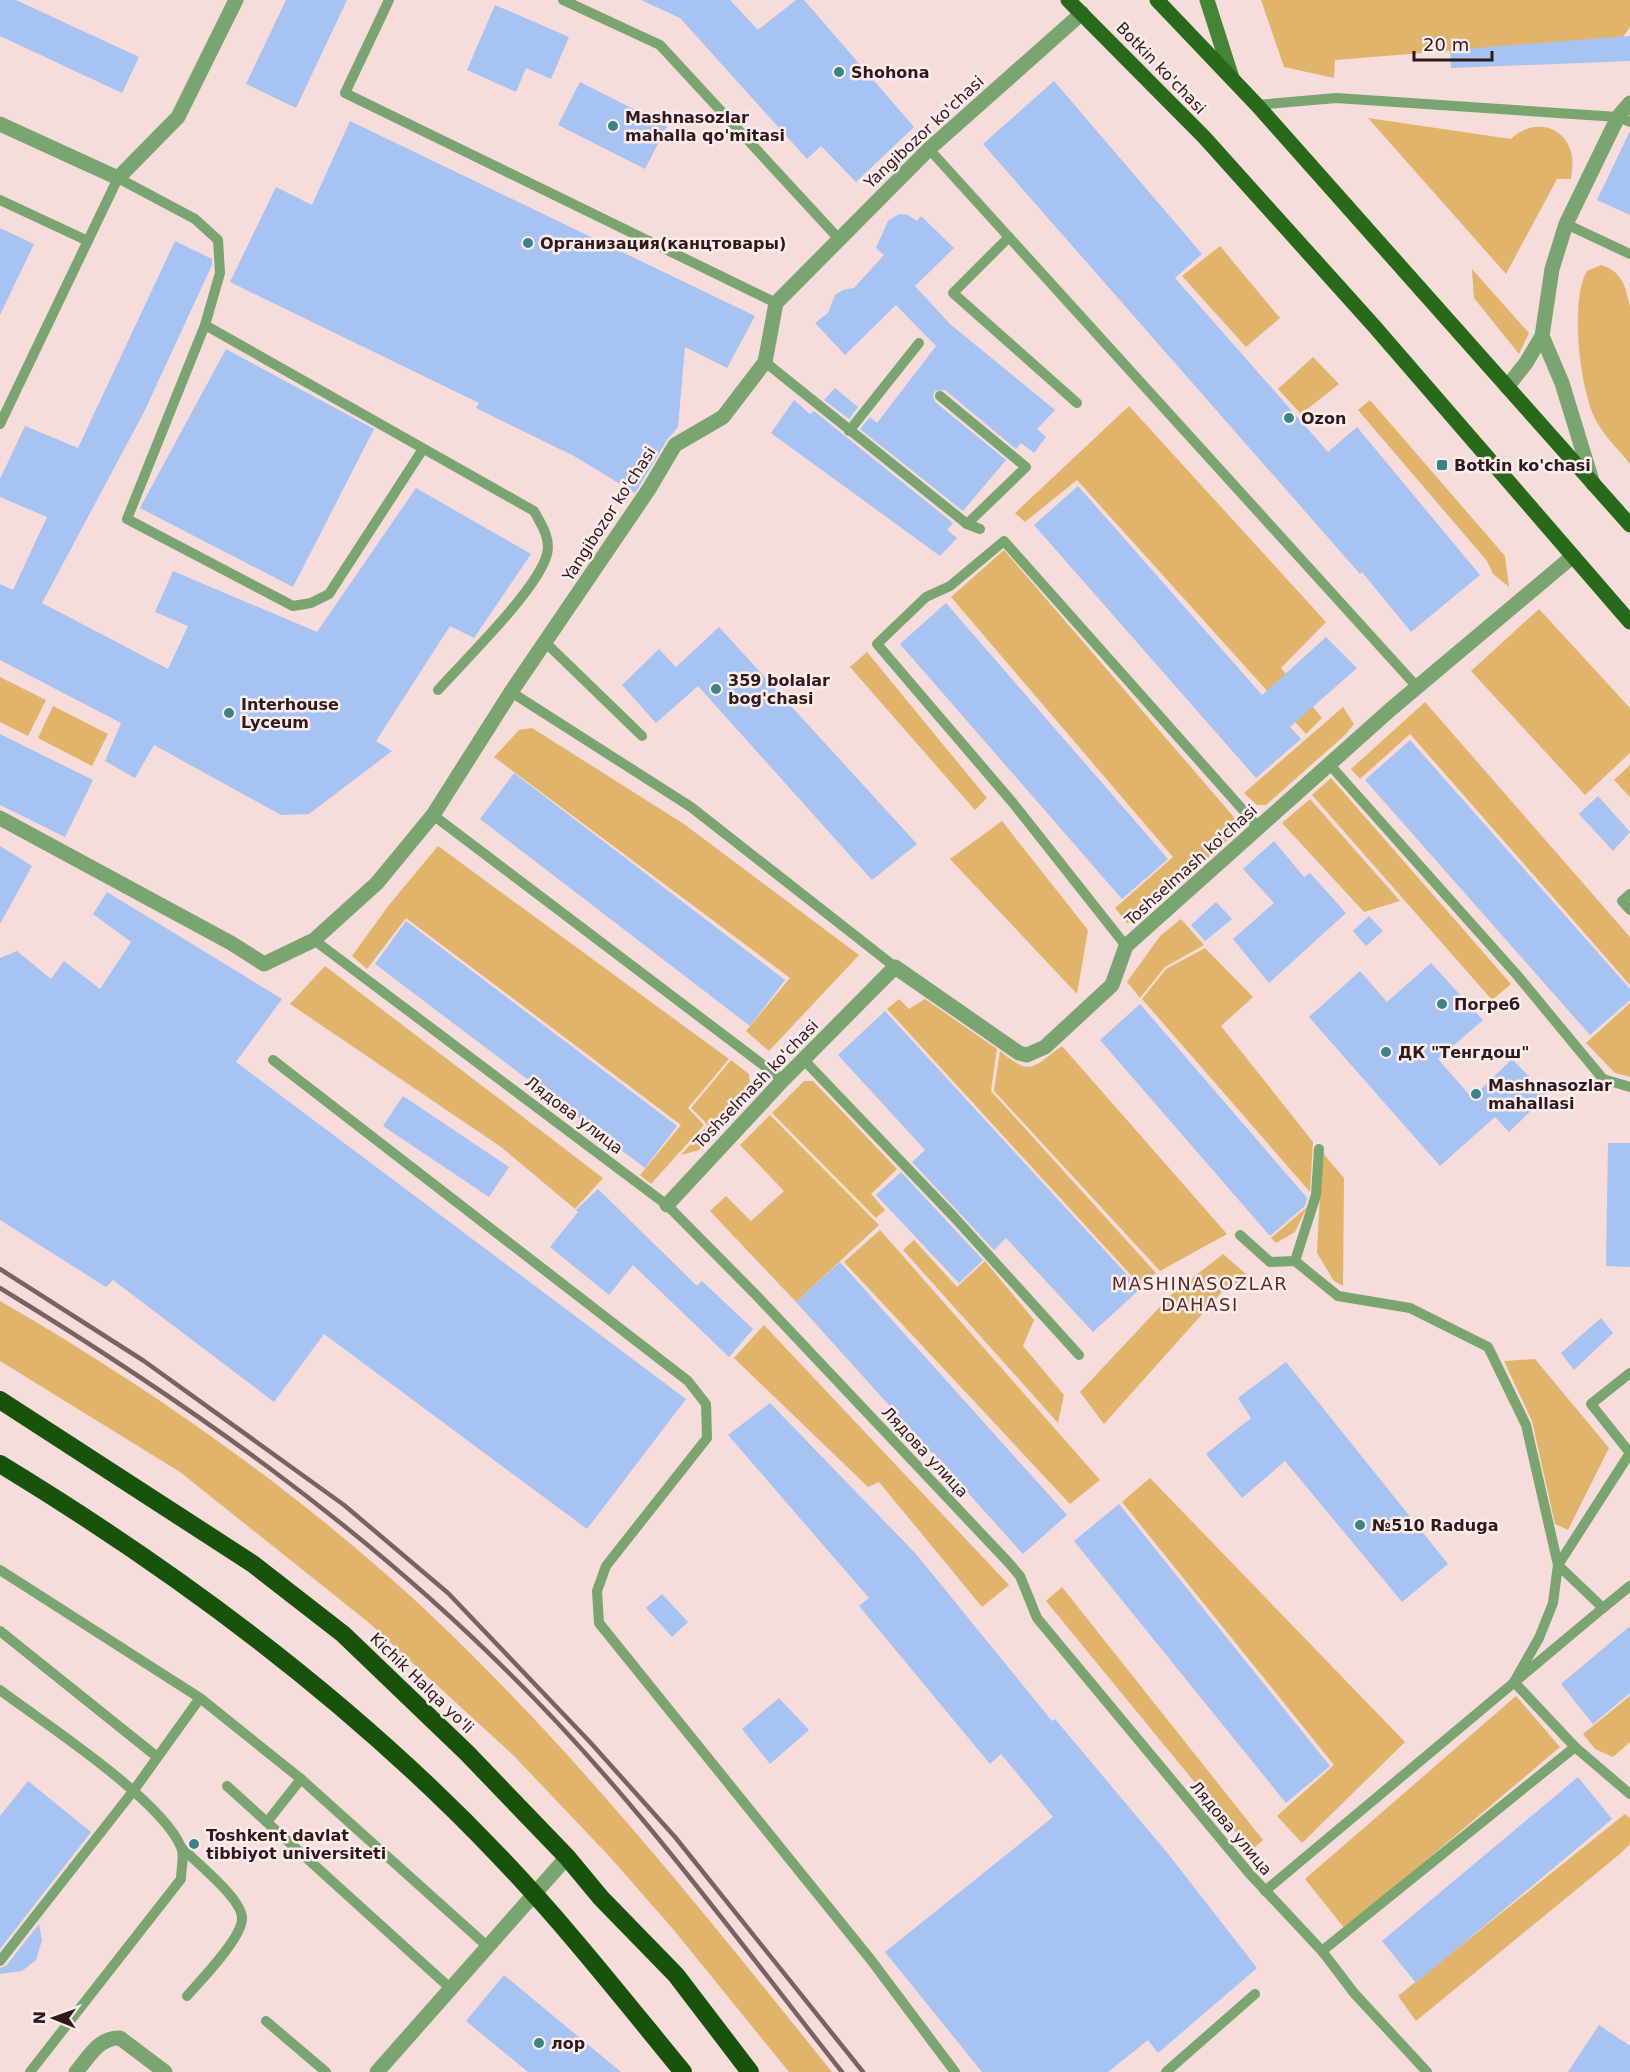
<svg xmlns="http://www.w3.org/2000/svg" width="1630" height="2072" viewBox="0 0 1630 2072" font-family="'DejaVu Sans',sans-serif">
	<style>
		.green { fill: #e0b56b }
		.building { fill: #a6c3f2 }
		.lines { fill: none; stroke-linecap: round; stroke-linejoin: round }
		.lane { stroke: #7aa571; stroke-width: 10 }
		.street { stroke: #7aa571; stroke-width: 15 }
		.secondary { stroke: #448536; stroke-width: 15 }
		.primary { stroke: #286a19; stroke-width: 15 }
		.highway { stroke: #19520a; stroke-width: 18 }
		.rail { stroke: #7a6262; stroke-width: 4.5 }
		.poi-dot { fill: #3a8387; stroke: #faedec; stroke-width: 2 }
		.labels { text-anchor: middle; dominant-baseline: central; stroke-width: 5; stroke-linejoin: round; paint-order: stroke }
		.street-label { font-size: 16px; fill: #301919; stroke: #faedec }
		.poi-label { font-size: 16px; font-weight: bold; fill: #301919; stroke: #faedec; text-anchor: start }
		.neighbourhood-label { font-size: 18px; letter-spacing: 1.5px; fill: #5b292a; stroke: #faedec }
	</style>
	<rect width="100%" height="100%" fill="#f6dcdb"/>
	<g class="green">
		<polygon points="1261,0 1630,0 1630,27 1623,37 1335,60 1334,78 1284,67"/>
		<path d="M1368,118L1511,139C1529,121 1560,122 1570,149C1574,159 1572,169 1571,179H1557L1506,274Z"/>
		<polygon points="1220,246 1280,318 1246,347 1182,276"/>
		<path d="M1601,265C1622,271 1626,287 1630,307V464C1620,451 1606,438 1598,424C1580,395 1569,301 1587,271Z"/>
		<polygon points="1472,269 1529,333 1519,354 1474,298"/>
		<polygon points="1313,357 1339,384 1301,414 1278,389"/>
		<polygon points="1370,400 1505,556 1509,587 1493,574 1487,561 1358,410"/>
		<polygon points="1129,406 1326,622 1281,668 1322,718 1306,734 1077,480 1025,522 1015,513"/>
		<polygon points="1004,550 1233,816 1239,830 1135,923 1127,923 1115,908 1173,857 951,597"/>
		<polygon points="1539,609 1630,708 1630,753 1585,795 1471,671"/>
		<polygon points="867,652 987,798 975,810 850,667"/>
		<polygon points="0,677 46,700 28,736 0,722"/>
		<polygon points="1425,702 1630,937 1630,985 1410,734 1360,779 1351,769"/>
		<polygon points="53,706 108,734 92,766 38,738"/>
		<polygon points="1343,707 1354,724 1346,734 1266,805 1257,805 1244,793"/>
		<polygon points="532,728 684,824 859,955 769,1051 746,1031 790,978 494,757 519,730"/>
		<polygon points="1630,765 1630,797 1614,780"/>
		<polygon points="1331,778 1511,984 1492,1000 1312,795"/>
		<polygon points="1310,799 1400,901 1364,912 1282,823"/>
		<polygon points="1002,821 1088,930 1077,994 950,859"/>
		<polygon points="438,846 729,1059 688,1108 704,1125 651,1184 640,1175 681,1125 406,918 367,969 352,956 389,905"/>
		<polygon points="1181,919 1204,945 1165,967 1140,998 1127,982 1160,936"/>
		<polygon points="1205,948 1253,997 1221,1026 1313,1142 1310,1192 1142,999 1166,969"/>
		<polygon points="325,966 603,1178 575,1209 501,1147 290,1004"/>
		<polygon points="899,999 909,1009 925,999 997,1049 991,1091 1156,1273 1140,1285 887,1009"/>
		<polygon points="1630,1003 1630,1077 1615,1073 1586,1043"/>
		<path d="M1062,1046L1227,1234L1160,1271L994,1091L1000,1051C1032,1077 1031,1068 1062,1046Z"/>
		<polygon points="731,1060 749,1074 750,1089 699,1150 681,1155 708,1125 691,1108"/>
		<polygon points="804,1081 813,1081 897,1169 871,1194 885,1210 876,1218 772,1113"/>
		<polygon points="770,1115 879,1225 796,1302 710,1211 726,1196 751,1221 784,1191 740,1145"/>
		<polygon points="1322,1152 1344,1178 1343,1286 1334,1281 1317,1253"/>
		<polygon points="1307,1207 1295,1232 1276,1243 1271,1238"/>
		<polygon points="880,1230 1100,1480 1070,1504 844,1262"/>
		<polygon points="914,1240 957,1287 985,1261 1034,1320 1023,1346 1064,1395 1058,1423 903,1250"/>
		<polygon points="1223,1254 1254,1281 1229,1284 1104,1424 1080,1392 1171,1295"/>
		<path d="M0,1301C167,1397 340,1521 476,1659C605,1788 718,1930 832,2072H789L673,1929L609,1856L513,1755L368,1622L180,1472L0,1361Z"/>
		<polygon points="764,1325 1009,1585 982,1607 879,1482 868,1487 734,1358"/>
		<polygon points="1535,1359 1609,1448 1568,1530 1555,1524 1532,1421 1504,1361"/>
		<polygon points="1150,1478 1405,1742 1302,1843 1277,1816 1334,1765 1122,1502"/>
		<polygon points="1062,1587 1263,1840 1251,1851 1046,1601"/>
		<polygon points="1516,1696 1560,1747 1345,1929 1305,1879"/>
		<polygon points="1630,1696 1630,1742 1613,1757 1595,1749 1583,1734"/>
		<polygon points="1625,1814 1630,1818 1630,1844 1621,1853 1416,2021 1398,1996"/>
	</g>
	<g class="building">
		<polygon points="0,0 16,0 139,57 122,93 0,36"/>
		<polygon points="286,0 347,0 296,108 246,84"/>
		<polygon points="641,0 730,0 758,30 796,0 804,0 914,127 856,182 821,146 807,159 680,18"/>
		<polygon points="495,5 569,37 551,79 526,68 516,92 467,70"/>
		<polygon points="1630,36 1630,61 1451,68 1450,50"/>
		<polygon points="1054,81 1202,254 1175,278 1328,452 1357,427 1480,575 1411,632 1362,572 1360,574 983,144"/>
		<polygon points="580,82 667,126 645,169 558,125"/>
		<polygon points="350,121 755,316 727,368 685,347 678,427 667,440 635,493 574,456 476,408 479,403 230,282 276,187 312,205"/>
		<polygon points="1630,131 1630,215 1597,200"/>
		<polygon points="899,214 908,215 917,221 921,216 954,248 915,286 950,324 1055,410 1037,429 1046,437 1034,453 1021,443 1016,449 945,390 935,391 933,395 935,402 1006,460 963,511 860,429 870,417 877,423 936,346 896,305 845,355 815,323 828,313 835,295 843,290 854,288 884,255 876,248 888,221"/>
		<polygon points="0,228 34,244 0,315"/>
		<polygon points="175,241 212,259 212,265 144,412 42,603 168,669 188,626 155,612 173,571 317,632 416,488 531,554 474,638 450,626 376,741 392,751 309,814 281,815 154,745 135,778 105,761 121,723 0,660 0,584 13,590 47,517 0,497 0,479 25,426 78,448"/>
		<polygon points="226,349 374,429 293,587 140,508"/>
		<polygon points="835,388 858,407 849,419 824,400"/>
		<polygon points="794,400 810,414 814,411 953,523 947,530 957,538 940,556 771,433"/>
		<polygon points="1078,486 1262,695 1326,637 1357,668 1290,727 1301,739 1256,778 1034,525"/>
		<polygon points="946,603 1168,859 1122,899 900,644"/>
		<polygon points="719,627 917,844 872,880 698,686 656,723 622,685 659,649 676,667"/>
		<polygon points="0,734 93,780 65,837 0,805"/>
		<polygon points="1410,740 1630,989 1630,1000 1590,1035 1365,780"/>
		<polygon points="514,773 785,980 750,1026 480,819"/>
		<polygon points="1598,796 1630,832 1613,851 1579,814"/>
		<polygon points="1274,841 1304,877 1310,873 1346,913 1269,983 1233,939 1274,903 1243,869"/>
		<polygon points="0,846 32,866 0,924"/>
		<polygon points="107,892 282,999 236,1062 686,1399 587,1529 324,1334 274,1402 113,1280 106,1287 0,1220 0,958 17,951 51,979 64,961 100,989 131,942 93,914"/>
		<polygon points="1216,902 1232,919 1205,941 1191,925"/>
		<polygon points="1369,916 1383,931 1366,946 1353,931"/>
		<polygon points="406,921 677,1126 645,1168 375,964"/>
		<polygon points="1431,963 1483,1020 1438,1059 1472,1098 1512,1059 1547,1095 1509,1132 1495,1117 1440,1166 1309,1017 1360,971 1387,1002"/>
		<polygon points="1140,1004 1307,1198 1305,1206 1270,1236 1100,1040"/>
		<polygon points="885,1011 1140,1289 1093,1332 1006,1238 994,1250 912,1162 925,1150 838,1055"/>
		<polygon points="403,1096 509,1167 489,1197 383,1126"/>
		<polygon points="1608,1143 1630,1143 1630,1267 1606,1266"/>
		<polygon points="901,1172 983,1260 959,1283 876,1195"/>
		<polygon points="598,1189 697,1286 702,1281 753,1329 729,1357 633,1265 609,1295 550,1247 578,1212 576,1210"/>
		<polygon points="840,1262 1067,1515 1023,1554 796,1302"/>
		<polygon points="1601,1318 1613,1333 1574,1370 1561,1353"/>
		<polygon points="1286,1362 1448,1564 1402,1602 1285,1461 1242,1498 1206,1454 1251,1418 1238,1398"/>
		<polygon points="770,1403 916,1554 1052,1721 1055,1719 1169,1855 1257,1968 1158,2053 1148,2040 1108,2072 982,2072 885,1952 1053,1817 1001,1754 990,1764 859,1606 869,1598 728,1435"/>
		<polygon points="1119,1504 1330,1766 1286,1803 1074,1541"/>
		<polygon points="662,1594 688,1622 672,1637 646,1608"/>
		<polygon points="1630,1626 1630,1693 1593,1724 1561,1684"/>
		<polygon points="779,1698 809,1730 770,1764 742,1729"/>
		<polygon points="1578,1777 1612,1819 1416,1983 1382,1941"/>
		<polygon points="28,1781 91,1832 0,1949 0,1816"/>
		<polygon points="47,1914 39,1924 42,1940 36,1960 22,1971 0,1974 0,1968 6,1966"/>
		<polygon points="504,1975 621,2072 528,2072 466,2021"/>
		<polygon points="1599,2025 1630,2046 1630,2072 1568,2072"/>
	</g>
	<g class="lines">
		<g class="lane">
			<polyline points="389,0 345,93 776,303"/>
			<polyline points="563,0 660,45 839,239"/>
			<polyline points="1257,105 1336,98 1618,117 1630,122"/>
			<polyline points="929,149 1418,688"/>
			<polyline points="0,200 88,241"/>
			<polyline points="1566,224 1630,254"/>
			<polyline points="1009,237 953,293 1077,403"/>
			<path d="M205,325L534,511C541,524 551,538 547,554C539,588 464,661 438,690"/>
			<polyline points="765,362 967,524 980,529"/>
			<polyline points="940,396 1026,467 967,524"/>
			<polyline points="0,424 118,178 195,219 218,240 220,273 205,325 127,519 293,606 311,603 329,594 423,449"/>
			<polyline points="849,431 919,343"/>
			<polyline points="545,642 642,736"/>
			<polyline points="511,692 691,807 895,967"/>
			<polyline points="1330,765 1517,975 1603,1079 1630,1087"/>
			<polyline points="433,815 783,1080"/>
			<polyline points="1630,894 1622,901 1630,910"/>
			<polyline points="314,940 667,1205 757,1296 1008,1562 1020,1576 1037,1618 1249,1873 1322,1951 1354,1993 1427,2072"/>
			<polyline points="1126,946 1013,803 877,644 926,597 950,586 1004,541 1259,828"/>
			<polyline points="803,1059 954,1217 1079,1355"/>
			<polyline points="273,1060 688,1381 706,1404 707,1438 606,1566 597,1591 599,1623 871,1960 955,2072"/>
			<polyline points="1240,1235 1270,1262 1295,1261 1338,1296 1410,1308 1488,1347 1491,1353 1526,1425 1558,1565 1553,1603 1539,1638 1514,1682 1575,1747 1630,1794"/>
			<polyline points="1295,1261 1316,1195 1319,1149"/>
			<polyline points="0,1570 200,1698 301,1779 487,1946"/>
			<polyline points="1603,1608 1630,1586"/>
			<polyline points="0,1631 156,1756"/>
			<path d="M0,1690C45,1724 161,1799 181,1847C185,1855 181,1869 181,1879L30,2072"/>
			<polyline points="227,1786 450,1988"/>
			<polyline points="267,1822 301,1779"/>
			<path d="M183,1849C197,1863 242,1899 242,1918C243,1937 200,1981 187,1996"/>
			<polyline points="1265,1891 1603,1608 1558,1565 1630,1453 1591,1404 1630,1373"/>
			<polyline points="1322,1951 1575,1747"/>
			<polyline points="0,1961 134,1790 200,1698"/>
			<polyline points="266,2021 326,2072"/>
			<polyline points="1166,2072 1255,1994"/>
		</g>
		<g class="street">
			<polyline points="0,124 118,178 178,117 236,0"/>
			<polyline points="1542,336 1562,383 1593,484"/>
			<polyline points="1507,387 1526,363 1542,336 1552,269 1566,224 1618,117 1630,103"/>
			<polyline points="0,818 231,943 264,964 314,940 377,883 433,815 511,692 649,489 675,445 723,417 765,362 776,303 929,149 1082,13"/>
			<polyline points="667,1205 783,1080 895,967 1019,1053 1027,1055 1045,1047 1112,985 1126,946 1391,709 1573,556"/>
			<path d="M76,2072C89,2057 99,2037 120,2038L165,2072"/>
			<polyline points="377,2072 567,1857"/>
		</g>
		<polyline class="secondary" points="1207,0 1232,78"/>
		<g class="primary">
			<polyline points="1068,0 1204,137 1374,326 1630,622"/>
			<polyline points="1157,0 1257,105 1630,525"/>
		</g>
		<g class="highway">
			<polyline points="0,1400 253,1564 343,1634 467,1753 567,1857 601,1898 676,1975 750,2072"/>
			<path d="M0,1464C181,1574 354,1703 500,1857C565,1925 623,1999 683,2072"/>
		</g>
		<g class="rail">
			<polyline points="0,1269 144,1361 344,1505 448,1593 589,1741 675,1837 863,2072"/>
			<path d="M0,1288C183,1400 358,1522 510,1674C632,1794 736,1938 842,2072"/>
		</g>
	</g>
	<g class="poi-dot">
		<circle cx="839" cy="72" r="6"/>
		<circle cx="613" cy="126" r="6"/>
		<circle cx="528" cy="243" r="6"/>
		<circle cx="1289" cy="418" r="6"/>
		<rect x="1436" y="459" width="12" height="12" rx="3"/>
		<circle cx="716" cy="689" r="6"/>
		<circle cx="229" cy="713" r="6"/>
		<circle cx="1442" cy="1004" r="6"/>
		<circle cx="1386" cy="1052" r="6"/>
		<circle cx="1476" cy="1094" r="6"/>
		<circle cx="1360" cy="1525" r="6"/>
		<circle cx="194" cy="1844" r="6"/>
		<circle cx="539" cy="2043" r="6"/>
	</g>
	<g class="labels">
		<g class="street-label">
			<text transform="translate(1161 68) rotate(46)">Botkin ko'chasi</text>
			<text transform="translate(924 132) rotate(-43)">Yangibozor ko'chasi</text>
			<text transform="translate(609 514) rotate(-57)">Yangibozor ko'chasi</text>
			<text transform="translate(1191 865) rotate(-42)">Toshselmash ko'chasi</text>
			<text transform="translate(756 1084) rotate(-46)">Toshselmash ko'chasi</text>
			<text transform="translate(574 1115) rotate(37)">Лядова улица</text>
			<text transform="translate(925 1452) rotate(47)">Лядова улица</text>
			<text transform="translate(422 1683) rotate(44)">Kichik Halqa yo'li</text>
			<text transform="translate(1231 1828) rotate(50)">Лядова улица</text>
		</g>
		<g class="poi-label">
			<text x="851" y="72">Shohona</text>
			<text x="625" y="117">Mashnasozlar<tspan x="625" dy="18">mahalla qo'mitasi</tspan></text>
			<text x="540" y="243">Организация(канцтовары)</text>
			<text x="1301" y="418">Ozon</text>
			<text x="1454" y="465">Botkin ko'chasi</text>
			<text x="728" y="680">359 bolalar<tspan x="728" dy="18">bog'chasi</tspan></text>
			<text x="241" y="704">Interhouse<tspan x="241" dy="18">Lyceum</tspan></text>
			<text x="1454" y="1004">Погреб</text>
			<text x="1398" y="1052">ДК "Тенгдош"</text>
			<text x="1488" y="1085">Mashnasozlar<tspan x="1488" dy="18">mahallasi</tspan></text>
			<text x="1372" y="1525">№510 Raduga</text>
			<text x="206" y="1835">Toshkent davlat<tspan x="206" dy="18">tibbiyot universiteti</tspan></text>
			<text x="551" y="2043">лор</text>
		</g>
		<g class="neighbourhood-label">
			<text x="1200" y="1283">MASHINASOZLAR<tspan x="1200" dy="21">DAHASI</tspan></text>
		</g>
	</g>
	<g transform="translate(54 2018) rotate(271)" stroke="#faedec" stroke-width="4.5" paint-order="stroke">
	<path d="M0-4.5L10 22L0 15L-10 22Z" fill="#301919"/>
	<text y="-9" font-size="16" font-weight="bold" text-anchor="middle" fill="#301919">N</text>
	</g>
	<path d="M1414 51v9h78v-9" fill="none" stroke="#301919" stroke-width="3"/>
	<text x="1423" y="51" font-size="18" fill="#301919" stroke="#faedec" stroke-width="4.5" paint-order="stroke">20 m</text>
</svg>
